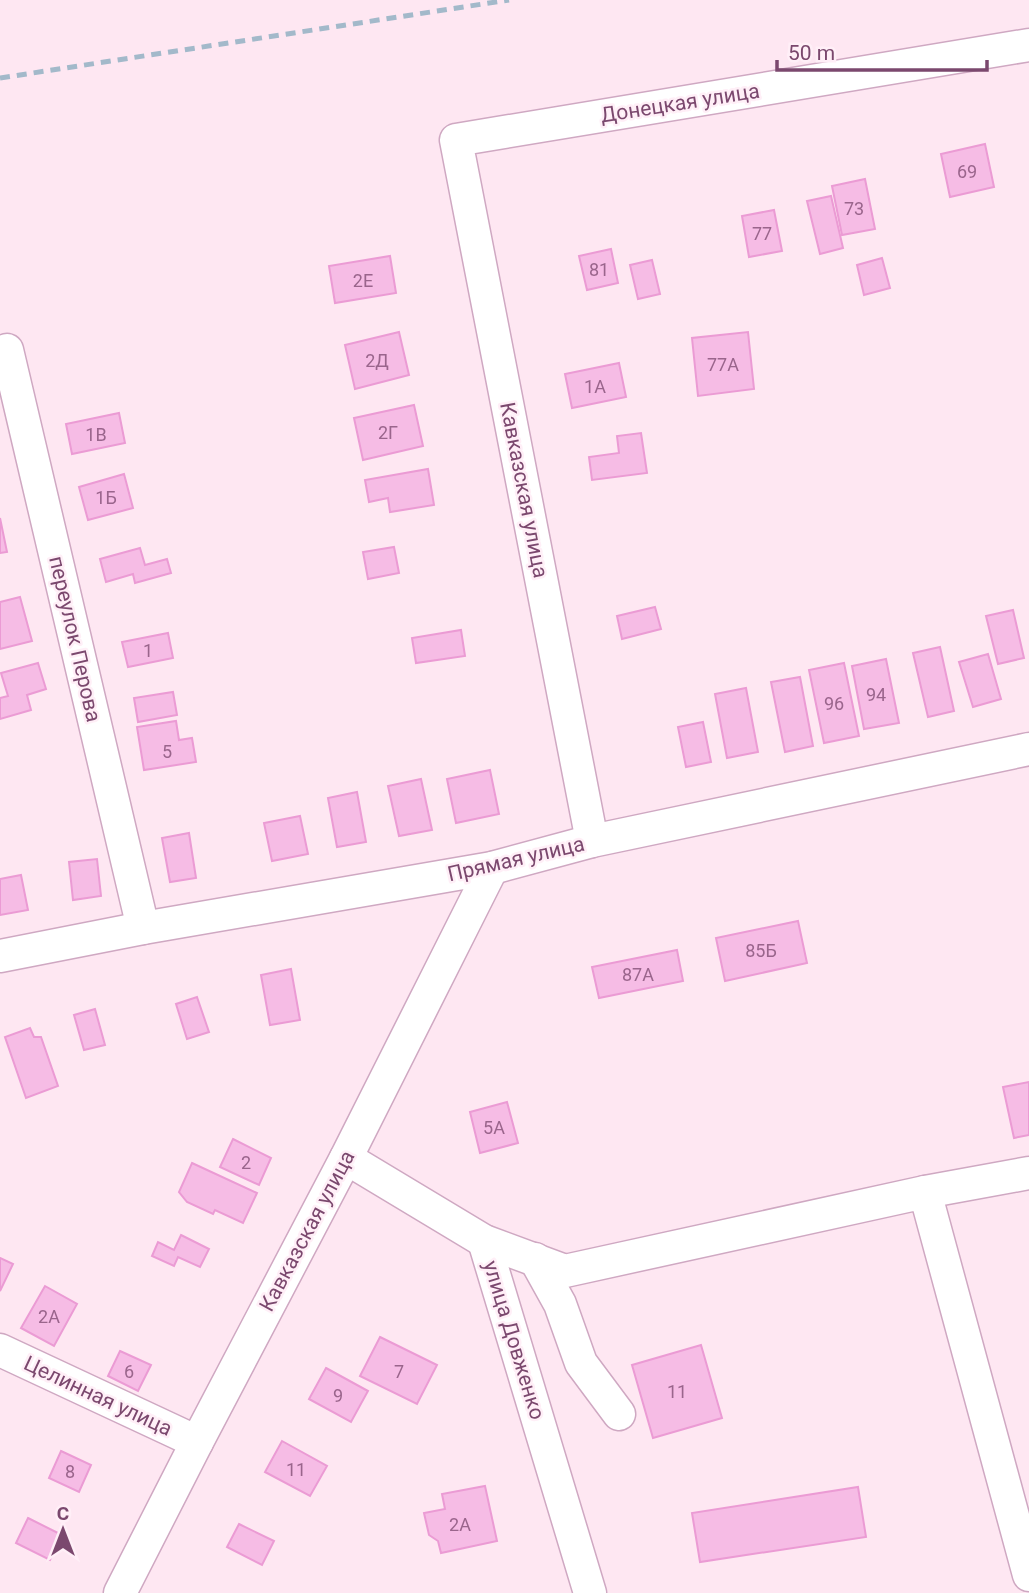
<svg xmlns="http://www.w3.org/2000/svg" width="1029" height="1593" viewBox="0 0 1029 1593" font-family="Roboto,sans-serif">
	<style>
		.building { fill: #f6bce5; stroke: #eb9bd4; stroke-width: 2 }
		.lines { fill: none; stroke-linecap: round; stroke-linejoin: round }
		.minor-casing { stroke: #cfa8c2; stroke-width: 35 }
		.minor { stroke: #fff; stroke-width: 32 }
		.rail { stroke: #a3b9ca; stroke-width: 5; stroke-dasharray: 10 7; stroke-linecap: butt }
		.labels { text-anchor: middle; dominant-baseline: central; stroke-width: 5; stroke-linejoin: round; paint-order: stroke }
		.number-label { font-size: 18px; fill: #9a658c }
		.street-label { font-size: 21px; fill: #7b486e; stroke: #ffeff7 }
	</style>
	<rect width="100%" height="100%" fill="#fee7f2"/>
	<g class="building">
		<polygon points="985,144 994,187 950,197 941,154"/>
		<polygon points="865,179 875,229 842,235 832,186"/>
		<polygon points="831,196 843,248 820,254 807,201"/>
		<polygon points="774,210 782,251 749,257 742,216"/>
		<polygon points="611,249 618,283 587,290 579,256"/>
		<polygon points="390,256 396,293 335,303 329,266"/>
		<polygon points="882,258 890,288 864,295 857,265"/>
		<polygon points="652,260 660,294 638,299 630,265"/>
		<polygon points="399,332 409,375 355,389 345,345"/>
		<polygon points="748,332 754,389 698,396 692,338"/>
		<polygon points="619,363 626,397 572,408 565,374"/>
		<polygon points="414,405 423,446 363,460 354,418"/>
		<polygon points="119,413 125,443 72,454 66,424"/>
		<polygon points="641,433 647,473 592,480 589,457 619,453 617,436"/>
		<polygon points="428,469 434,505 390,512 388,498 369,502 365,480"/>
		<polygon points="124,474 133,508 88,520 79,487"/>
		<polygon points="0,518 7,552 0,553"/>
		<polygon points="394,547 399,573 368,579 363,552"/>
		<polygon points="140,548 145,565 167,559 171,573 135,583 133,574 106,582 100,559"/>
		<polygon points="20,597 32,641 0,649 0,602"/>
		<polygon points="655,607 661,629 622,639 617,616"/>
		<polygon points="1013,610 1024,658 998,664 986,616"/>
		<polygon points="461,630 465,656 416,663 412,638"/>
		<polygon points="168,633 173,658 128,667 122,642"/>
		<polygon points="940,647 954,711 928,717 913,653"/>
		<polygon points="988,654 1001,699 973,707 959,662"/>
		<polygon points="886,659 899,723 864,729 852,666"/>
		<polygon points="38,663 46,689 27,695 31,710 0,719 0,698 8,696 1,673"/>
		<polygon points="844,663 859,736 824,743 809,670"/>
		<polygon points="800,677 813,746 785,752 771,682"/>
		<polygon points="746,688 758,752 727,758 715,694"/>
		<polygon points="173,692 177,715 138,722 134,698"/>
		<polygon points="176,721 179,740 192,738 196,762 144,770 137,727"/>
		<polygon points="703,722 711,762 686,767 678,727"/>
		<polygon points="490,770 499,814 456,823 447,779"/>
		<polygon points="421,779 432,830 399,836 388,786"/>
		<polygon points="357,792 366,842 337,847 328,798"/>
		<polygon points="300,816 308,854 272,861 264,823"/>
		<polygon points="189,833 196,878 170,882 162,838"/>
		<polygon points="97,859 101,896 73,900 69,862"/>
		<polygon points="21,875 28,910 0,915 0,879"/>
		<polygon points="798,921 807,963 725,981 716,938"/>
		<polygon points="677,950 683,981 599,998 592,967"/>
		<polygon points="291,969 300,1020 270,1025 261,975"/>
		<polygon points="197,997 209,1032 187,1039 176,1004"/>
		<polygon points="95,1009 105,1045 84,1050 74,1015"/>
		<polygon points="30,1028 34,1037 41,1037 58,1086 26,1098 5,1037"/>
		<polygon points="1029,1082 1029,1135 1014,1138 1003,1087"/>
		<polygon points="507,1102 518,1143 480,1153 470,1112"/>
		<polygon points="233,1139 271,1158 259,1185 220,1167"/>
		<polygon points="192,1163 257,1193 243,1223 215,1210 213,1214 187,1202 179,1192"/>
		<polygon points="181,1235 209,1249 200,1267 178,1257 174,1266 152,1256 158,1242 174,1250"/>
		<polygon points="0,1258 13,1264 0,1291"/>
		<polygon points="45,1286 77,1304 54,1346 21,1328"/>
		<polygon points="380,1337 437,1365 417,1404 360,1376"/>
		<polygon points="701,1345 722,1418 653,1438 632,1365"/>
		<polygon points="120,1351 151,1365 138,1391 108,1376"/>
		<polygon points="326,1368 368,1391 351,1422 309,1399"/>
		<polygon points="282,1441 327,1466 310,1496 265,1472"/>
		<polygon points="61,1451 91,1465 79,1492 49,1478"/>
		<polygon points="485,1486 497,1541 441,1553 438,1541 429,1535 424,1513 445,1509 442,1494"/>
		<polygon points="858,1487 866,1537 700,1562 692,1513"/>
		<polygon points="28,1518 62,1535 50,1560 16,1543"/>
		<polygon points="239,1524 274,1541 262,1565 227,1547"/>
	</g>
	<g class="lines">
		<g class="minor-casing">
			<g id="minor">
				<polyline points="7,350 143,928"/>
				<polyline points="592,841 456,140 1029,45"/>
				<polyline points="0,956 143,928 492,868 592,841 1029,749"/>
				<polyline points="346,1158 484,1241 565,1271 925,1192 1029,1575"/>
				<polyline points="925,1192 1029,1173"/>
				<polyline points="484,1241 590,1593"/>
				<polyline points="535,1259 560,1304 581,1363 619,1414"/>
				<polyline points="0,1350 197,1442"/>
				<polyline points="120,1593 197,1442 346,1158 492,868"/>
			</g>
		</g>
		<use href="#minor" class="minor"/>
		<polyline class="rail" points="0,78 509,0"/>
	</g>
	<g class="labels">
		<g class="number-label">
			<text x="967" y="171">69</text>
			<text x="854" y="208">73</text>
			<text x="762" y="233">77</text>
			<text x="599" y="269">81</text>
			<text x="363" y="280">2Е</text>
			<text x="377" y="360">2Д</text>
			<text x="723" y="364">77А</text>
			<text x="595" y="386">1А</text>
			<text x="388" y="432">2Г</text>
			<text x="96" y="434">1В</text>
			<text x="106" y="497">1Б</text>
			<text x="148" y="650">1</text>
			<text x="876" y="694">94</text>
			<text x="834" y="703">96</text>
			<text x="167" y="751">5</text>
			<text x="761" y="950">85Б</text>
			<text x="638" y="974">87А</text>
			<text x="494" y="1127">5А</text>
			<text x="246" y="1162">2</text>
			<text x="49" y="1316">2А</text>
			<text x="129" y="1371">6</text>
			<text x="399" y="1371">7</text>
			<text x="677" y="1391">11</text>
			<text x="338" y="1395">9</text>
			<text x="296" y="1469">11</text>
			<text x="70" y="1471">8</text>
			<text x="460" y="1524">2А</text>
		</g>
		<g class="street-label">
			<text transform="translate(680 103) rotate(-9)">Донецкая улица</text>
			<text transform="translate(524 490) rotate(79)">Кавказская улица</text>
			<text transform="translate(75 639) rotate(77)">переулок Перова</text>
			<text transform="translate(516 859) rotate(-13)">Прямая улица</text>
			<text transform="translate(307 1231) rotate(-62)">Кавказская улица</text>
			<text transform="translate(514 1340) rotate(73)">улица Довженко</text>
			<text transform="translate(98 1396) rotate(25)">Целинная улица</text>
		</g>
	</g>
	<g transform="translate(63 1530)" stroke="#ffeff7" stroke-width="5" paint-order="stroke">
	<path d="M0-5L12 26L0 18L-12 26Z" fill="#7b486e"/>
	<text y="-10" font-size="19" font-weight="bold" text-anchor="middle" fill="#7b486e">С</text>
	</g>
	<path d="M777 60v10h210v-10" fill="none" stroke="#7b486e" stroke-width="3.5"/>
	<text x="788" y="60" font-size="21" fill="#7b486e" stroke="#ffeff7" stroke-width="5" paint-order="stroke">50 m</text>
</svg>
